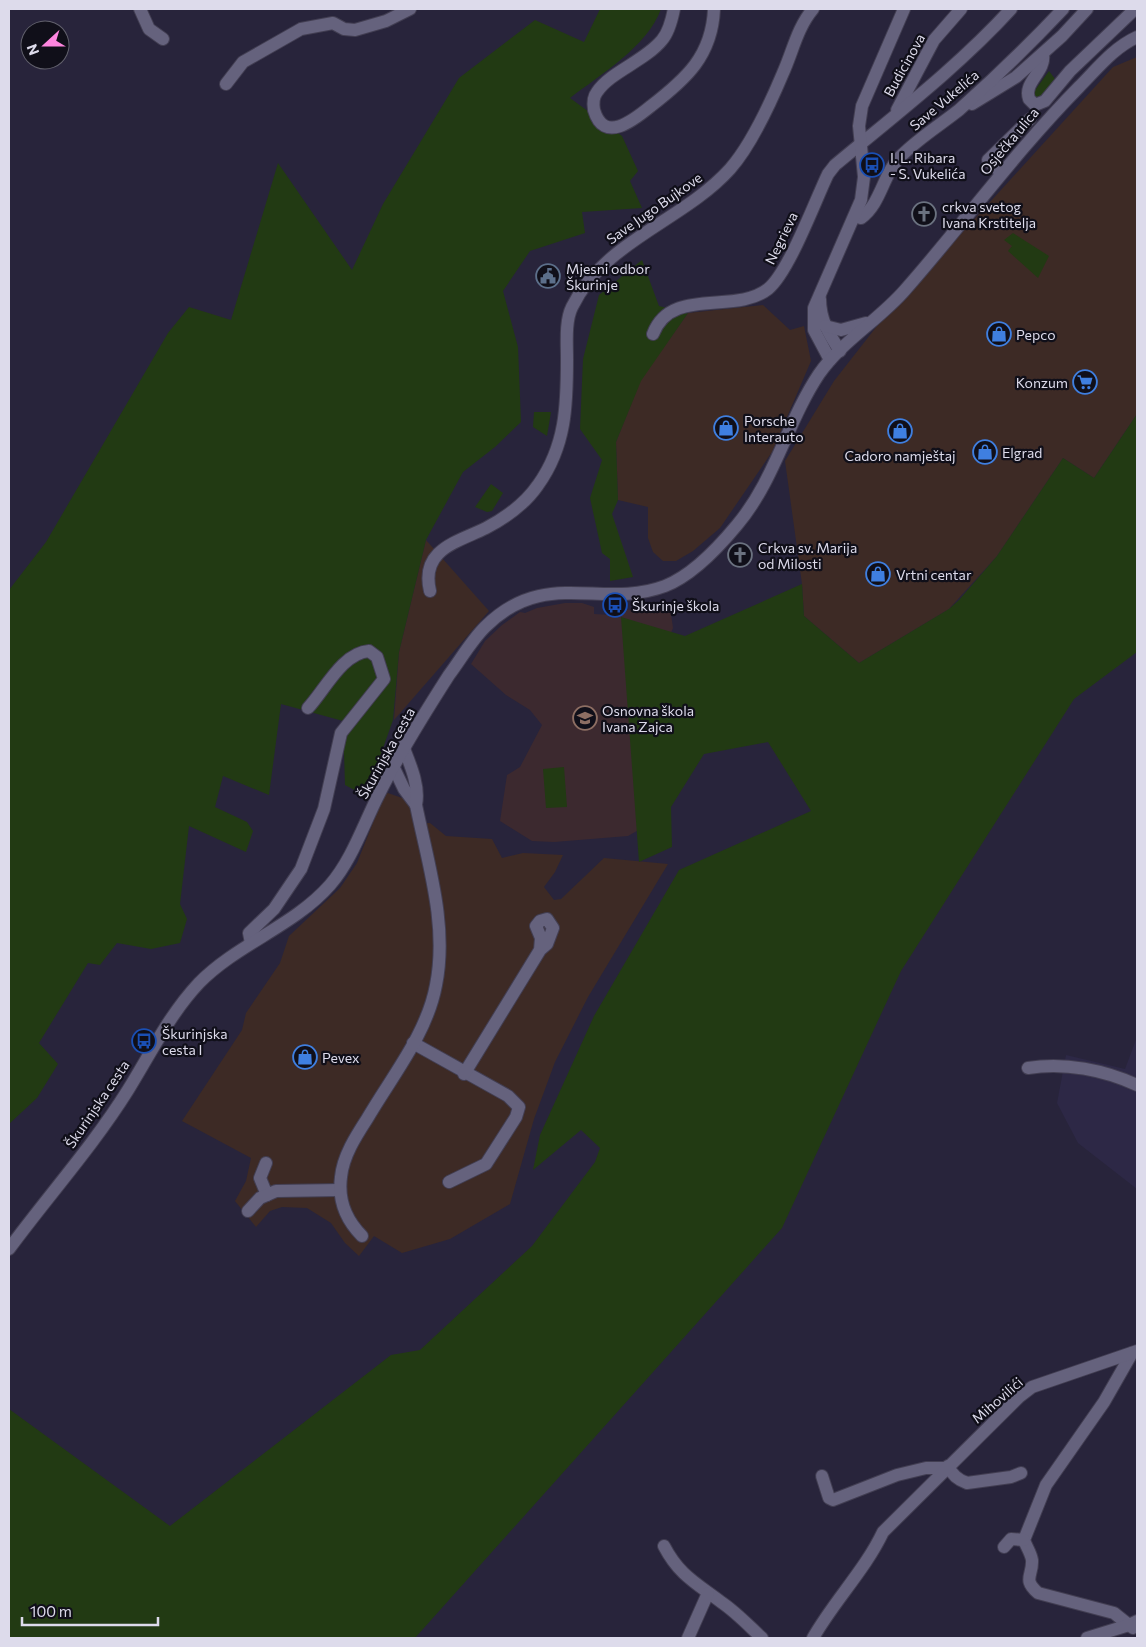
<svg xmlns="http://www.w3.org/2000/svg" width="1146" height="1647" viewBox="0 0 1146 1647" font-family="Commissioner,sans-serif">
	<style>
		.commercial { fill: #3d2a25 }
		.built { fill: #2d2846 }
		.education { fill: #3c292f }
		.green { fill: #223a13 }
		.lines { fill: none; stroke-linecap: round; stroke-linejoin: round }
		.minor-casing { stroke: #423e52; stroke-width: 14 }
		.minor { stroke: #65627d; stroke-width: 12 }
		.labels { text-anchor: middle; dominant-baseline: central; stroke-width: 4.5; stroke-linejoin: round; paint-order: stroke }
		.street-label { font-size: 14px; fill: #dddbeb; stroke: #100f19 }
		.poi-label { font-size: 14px; fill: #dddbeb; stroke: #100f19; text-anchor: start }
	</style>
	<rect width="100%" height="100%" fill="#28243b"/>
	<g class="commercial">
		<polygon points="1137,57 1137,414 1094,478 1063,458 997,556 949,609 859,663 804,616 802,584 785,461 834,381 877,326 1113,67"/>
		<polygon points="763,305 790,330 804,326 811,361 772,452 720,528 693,551 676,561 663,561 653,552 648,538 648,507 618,500 616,442 641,379 688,313"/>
		<polygon points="426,540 489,611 394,720 399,652"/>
		<polygon points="388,793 405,799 412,812 414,823 430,823 446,836 492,839 502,858 523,853 563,855 555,872 544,887 554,900 561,899 604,858 668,864 588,997 555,1062 534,1119 510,1204 450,1239 402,1253 374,1236 359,1256 345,1243 331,1223 307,1208 282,1207 270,1211 256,1227 235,1201 246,1181 251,1158 182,1121 242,1030 246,1013 280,963 289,936 340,888 357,863 384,795"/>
	</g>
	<polygon class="built" points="1137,1037 1137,1189 1078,1143 1057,1103 1066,1055 1125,1069"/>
	<polygon class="education" points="565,603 582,603 594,607 594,614 613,615 613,609 658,611 670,607 673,628 668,640 642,828 628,836 554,842 532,841 500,821 507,775 520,767 542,725 530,710 506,695 471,664 485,641 502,625 520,612 525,613 537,608"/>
	<g class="green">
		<path d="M600,9H661C648,46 600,75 570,98L622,136L638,171L630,181L642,208L582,212L585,233L530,251L503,291L518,347L521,422L495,447L463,472L426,540L399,652L393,720L366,796L345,785L343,721L281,704L269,795L223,776L215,807L247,822L253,831L246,852L189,826L180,904L187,919L180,943L151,949L117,943L100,965L88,963L39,1043L58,1064L37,1098L9,1124V590L46,542L168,333L189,307L231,320L278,163L352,270L383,204L459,78L535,20L584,42Z"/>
		<polygon points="1049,71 1058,83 1044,96 1036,98 1033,93"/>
		<polygon points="1013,233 1049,256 1038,278 1008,251 1012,246 1004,240"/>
		<polygon points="642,260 659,306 688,313 641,381 616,442 618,500 612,514 633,577 610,581 610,559 602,553 590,498 602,460 580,429 583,359 599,295"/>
		<polygon points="534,412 551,412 547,436 533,427"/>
		<polygon points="1137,414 1137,652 1074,699 901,971 782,1228 415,1638 9,1638 9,1409 170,1526 391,1355 420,1350 532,1246 595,1162 600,1148 581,1130 533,1170 540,1135 594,1016 679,870 811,811 768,742 704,754 671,807 672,847 639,862 621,617 685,636 802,584 804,616 859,663 949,609 959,600 997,556 1063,458 1094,478"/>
		<polygon points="491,484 503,493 492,511 487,512 475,507"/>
		<polygon points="564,767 567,807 546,808 543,769"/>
	</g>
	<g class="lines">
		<g class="minor-casing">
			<g id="minor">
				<polyline points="140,9 149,29 163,39"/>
				<path d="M674,9C672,19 669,32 662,40C645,61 610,72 597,92C593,97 593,104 594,110C604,145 635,119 651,106C686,79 712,56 714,9"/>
				<path d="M1043,54C1046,72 1023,82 1029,99L1035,105L1045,101L1070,71L1135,9"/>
				<polyline points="226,84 243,62 301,29 333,23 344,29 355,30 386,21 410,9"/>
				<polyline points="972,104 1016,77 1062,36 1087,9"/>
				<polyline points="897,110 934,40 961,9"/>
				<polyline points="997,169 988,160 1030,119"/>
				<path d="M855,216L861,218C882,203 883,172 902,155C919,138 940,125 959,110C995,78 1030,44 1063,9"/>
				<path d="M820,299C820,320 829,334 840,351"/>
				<polyline points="825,326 841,330 866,323"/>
				<path d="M653,334C671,286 735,315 768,289C789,272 815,201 828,174L835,165C895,115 959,66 1011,9"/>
				<polyline points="830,360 814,330 814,308 861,200 864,177 859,126 862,106 904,9"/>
				<path d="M430,591C420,549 458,542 486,528C505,518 525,504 538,485C566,446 567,405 567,359C567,343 565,321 572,307C604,241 683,221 730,169C752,144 770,104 783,73C793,51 797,28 813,9"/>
				<polyline points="393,766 404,789 416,805"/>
				<path d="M251,943L249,933L274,909L301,869L324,809L341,733L384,679L377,657L369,651C342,653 325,690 308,708"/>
				<polyline points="413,1043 508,1096 519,1107 516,1117 486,1164 449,1182"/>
				<path d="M1028,1068C1065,1062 1104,1070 1137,1085"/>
				<polyline points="464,1074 540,950 547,944 553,928 547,919 540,921 536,926 541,938 540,950"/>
				<polyline points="266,1163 260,1178 267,1195"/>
				<polyline points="248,1211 260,1198 276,1191 340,1190"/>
				<path d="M362,1236C346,1220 338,1200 341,1177C343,1156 356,1136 367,1119C392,1076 427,1034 436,985C448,925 428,864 416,805C420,786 410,764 403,746"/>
				<path d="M9,1249C48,1196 93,1146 128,1090C151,1053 169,1015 199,983C237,944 294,926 330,885C352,860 364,823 379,794C400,752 424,714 449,675C461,659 471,641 485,627C545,567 601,610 665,586C693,575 718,548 737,525C775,480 787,422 819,374C842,341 879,320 905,290C964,223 1016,151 1079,87C1097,69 1113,48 1137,37"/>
				<path d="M1132,1353L1104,1402L1046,1485L1024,1540C1026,1546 1031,1553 1032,1560C1033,1576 1022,1579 1038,1593L1114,1613L1129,1625L1137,1621"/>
				<path d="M948,1466C952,1475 958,1480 967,1483L1011,1477L1021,1473"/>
				<polyline points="822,1476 829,1498 833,1500 897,1475 926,1468 946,1468"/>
				<path d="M664,1546C679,1575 696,1583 721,1602C736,1612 749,1626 762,1638"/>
				<polyline points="1004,1547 1011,1539 1024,1540"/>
				<polyline points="688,1638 708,1593"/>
				<path d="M813,1638C834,1601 865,1570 883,1532L1019,1397L1032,1387L1137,1351"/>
				<polyline points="1087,1638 1129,1625 1133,1628"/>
			</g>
		</g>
		<use href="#minor" class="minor"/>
	</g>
	<defs>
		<g id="bus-ring" transform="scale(1.25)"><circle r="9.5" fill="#100f19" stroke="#1a4fb4" stroke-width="1.5"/><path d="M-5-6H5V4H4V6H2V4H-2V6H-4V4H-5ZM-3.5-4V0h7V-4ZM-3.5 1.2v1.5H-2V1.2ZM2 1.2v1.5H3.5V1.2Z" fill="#1a4fb4"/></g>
		<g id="church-ring" transform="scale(1.25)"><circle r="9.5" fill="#100f19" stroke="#6b7280" stroke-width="1.5"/><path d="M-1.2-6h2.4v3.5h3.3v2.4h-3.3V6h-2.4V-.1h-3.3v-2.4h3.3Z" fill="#6b7280"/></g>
		<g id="civic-ring" transform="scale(1.25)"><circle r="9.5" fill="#100f19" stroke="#5c6f8a" stroke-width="1.5"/><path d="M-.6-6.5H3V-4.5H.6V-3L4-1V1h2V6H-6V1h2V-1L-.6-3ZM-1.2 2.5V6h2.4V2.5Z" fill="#5c6f8a"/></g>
		<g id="shop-ring" transform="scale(1.25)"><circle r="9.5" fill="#100f19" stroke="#3f7fe0" stroke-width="1.5"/><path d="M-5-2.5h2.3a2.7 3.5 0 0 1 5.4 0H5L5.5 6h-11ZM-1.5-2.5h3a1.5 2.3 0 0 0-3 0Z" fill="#3f7fe0"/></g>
		<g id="supermarket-ring" transform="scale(1.25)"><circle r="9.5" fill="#100f19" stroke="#3f7fe0" stroke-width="1.5"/><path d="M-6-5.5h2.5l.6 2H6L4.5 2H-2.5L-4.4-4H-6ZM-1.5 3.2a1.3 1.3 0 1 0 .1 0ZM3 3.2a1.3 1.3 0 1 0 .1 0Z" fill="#3f7fe0"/></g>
		<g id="school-ring" transform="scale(1.25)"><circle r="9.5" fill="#100f19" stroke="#8d6e63" stroke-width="1.5"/><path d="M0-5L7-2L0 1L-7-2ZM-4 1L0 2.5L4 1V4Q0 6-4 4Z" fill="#8d6e63"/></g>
	</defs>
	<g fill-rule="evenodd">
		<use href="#bus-ring" x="872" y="165"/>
		<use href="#church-ring" x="924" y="214"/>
		<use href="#civic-ring" x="548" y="276"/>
		<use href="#shop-ring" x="999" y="334"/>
		<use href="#supermarket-ring" x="1085" y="382"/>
		<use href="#shop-ring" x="726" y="428"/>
		<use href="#shop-ring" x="900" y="431"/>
		<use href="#shop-ring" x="985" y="452"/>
		<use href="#church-ring" x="740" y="555"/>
		<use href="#shop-ring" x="878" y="574"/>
		<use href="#bus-ring" x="615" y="605"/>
		<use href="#school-ring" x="585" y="718"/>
		<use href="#bus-ring" x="144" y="1041"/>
		<use href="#shop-ring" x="305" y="1057"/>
	</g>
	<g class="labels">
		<g class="street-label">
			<text transform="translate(904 65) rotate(-61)">Budicinova</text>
			<text transform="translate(944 100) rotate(-40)">Save Vukelića</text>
			<text transform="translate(1009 141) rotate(-50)">Osječka ulica</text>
			<text transform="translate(654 208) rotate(-35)">Save Jugo Bujkove</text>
			<text transform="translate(781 238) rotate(-64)">Negrieva</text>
			<text transform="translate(386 753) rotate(-61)">Škurinjska cesta</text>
			<text transform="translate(97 1104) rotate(-56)">Škurinjska cesta</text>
			<text transform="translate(997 1400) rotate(-41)">Mihovilići</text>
		</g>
		<g class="poi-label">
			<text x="890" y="157">I. L. Ribara<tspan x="890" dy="16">- S. Vukelića</tspan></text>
			<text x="942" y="206">crkva svetog<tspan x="942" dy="16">Ivana Krstitelja</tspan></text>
			<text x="566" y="268">Mjesni odbor<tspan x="566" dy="16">Škurinje</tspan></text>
			<text x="1016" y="334">Pepco</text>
			<text x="1068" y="382" text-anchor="end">Konzum</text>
			<text x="744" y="420">Porsche<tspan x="744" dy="16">Interauto</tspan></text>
			<text x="1002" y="452">Elgrad</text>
			<text x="900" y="455" text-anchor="middle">Cadoro namještaj</text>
			<text x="758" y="547">Crkva sv. Marija<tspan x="758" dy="16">od Milosti</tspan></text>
			<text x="896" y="574">Vrtni centar</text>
			<text x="632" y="605">Škurinje škola</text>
			<text x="602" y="710">Osnovna škola<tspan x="602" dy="16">Ivana Zajca</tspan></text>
			<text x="162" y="1033">Škurinjska<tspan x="162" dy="16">cesta I</tspan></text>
			<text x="322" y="1057">Pevex</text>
		</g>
	</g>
	<rect width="1146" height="1647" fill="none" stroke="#dddbeb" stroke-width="20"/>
	<g transform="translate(45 45) rotate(249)"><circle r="24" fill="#100f19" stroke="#62616d"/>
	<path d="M0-4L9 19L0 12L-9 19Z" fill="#fe85df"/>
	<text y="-8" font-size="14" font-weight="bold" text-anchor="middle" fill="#dddbeb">N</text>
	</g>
	<path d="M22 1617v8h136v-8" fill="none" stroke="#dddbeb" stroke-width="2.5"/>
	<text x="30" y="1617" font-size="15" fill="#dddbeb" stroke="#100f19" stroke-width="4" paint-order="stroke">100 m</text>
</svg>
